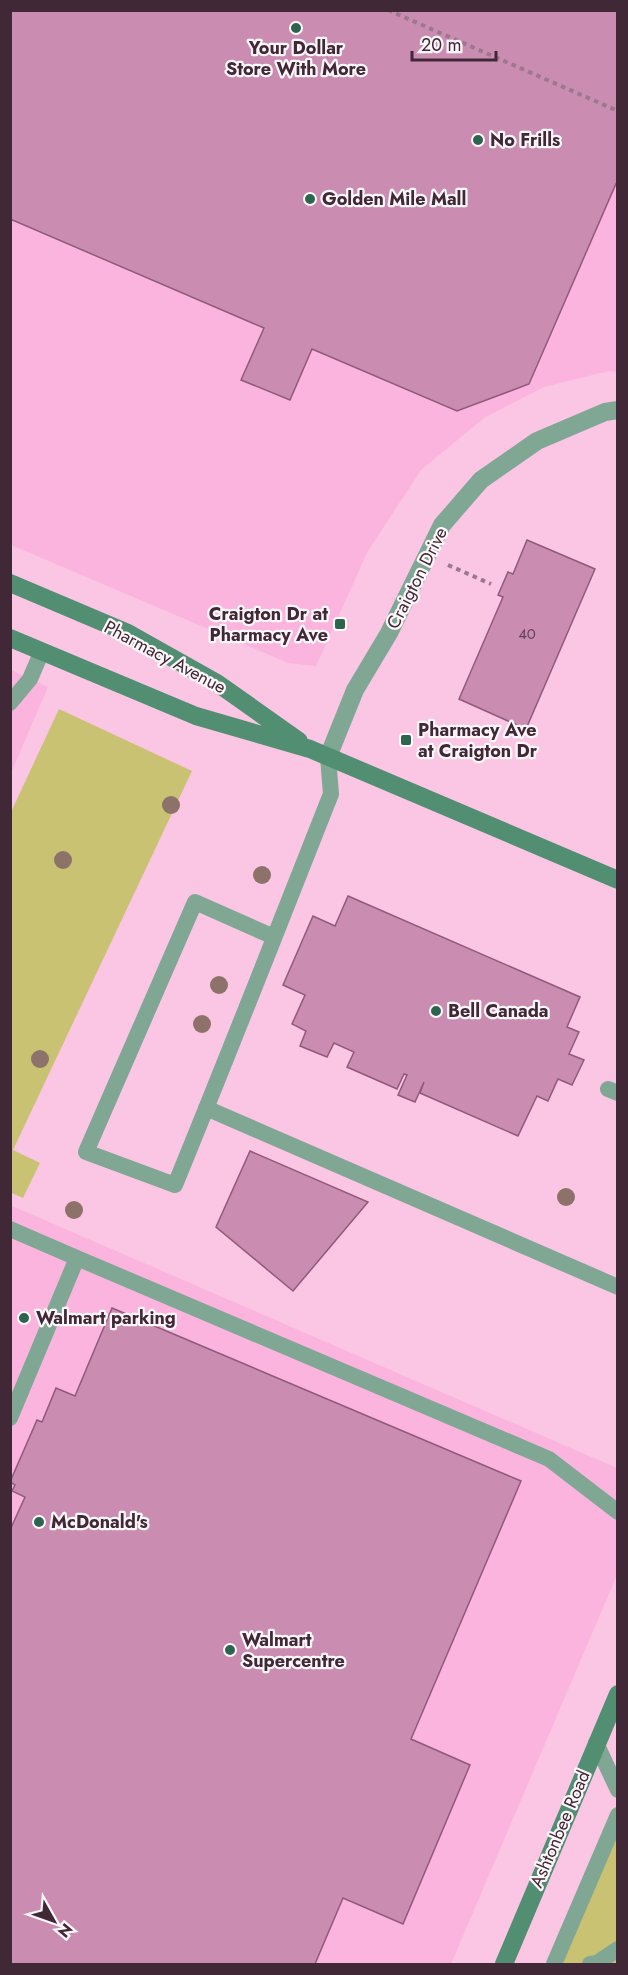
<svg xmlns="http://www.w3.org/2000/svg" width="628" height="1975" font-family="Jost,sans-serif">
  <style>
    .built { fill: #fbb4de }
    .green { fill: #cac273 }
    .building { fill: #ca8db1; stroke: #91597b; stroke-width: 1.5 }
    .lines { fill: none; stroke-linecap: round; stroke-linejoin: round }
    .path { stroke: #9c778d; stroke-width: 4; stroke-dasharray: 4.5 4.5; stroke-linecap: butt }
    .lane { stroke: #7fa793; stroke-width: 16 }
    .street { stroke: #7fa793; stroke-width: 18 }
    .secondary { stroke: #518e72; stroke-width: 18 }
    .tree { fill: #8d7269 }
    .poi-dot { fill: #2c654d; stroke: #fdf7fa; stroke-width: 2 }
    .labels { text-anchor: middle; stroke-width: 4.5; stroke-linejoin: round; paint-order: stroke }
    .number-label { font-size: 15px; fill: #624155 }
    .poi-label { font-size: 18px; font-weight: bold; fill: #402836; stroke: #fdf7fa; text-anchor: start }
    .street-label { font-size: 18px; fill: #402836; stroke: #fdf7fa }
  </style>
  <rect width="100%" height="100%" fill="#fac6e4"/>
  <!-- built -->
  <path class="built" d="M 10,11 L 617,11 L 617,372 L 609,371 L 544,387 L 484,418 L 421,470 L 368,551 L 316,666 L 288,663 L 11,545 Z
    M 11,670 L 48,687 L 11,773 Z
    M 10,1205 L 617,1468 L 617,1575 L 451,1964 L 11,1964 Z"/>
  <!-- green -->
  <path class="green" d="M 59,709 L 192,771 L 13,1150 L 40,1163 L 23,1198 L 10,1192 L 11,812 Z
    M 617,1825 L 617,1964 L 558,1964 Z"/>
  <!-- building -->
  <path class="building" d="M 10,10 L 618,10 L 618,179 L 529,384 L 457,411 L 312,349 L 290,400 L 241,380 L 264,328 L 10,219 Z
    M 527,540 L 595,569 L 526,729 L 459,699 L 503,597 L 498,595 L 508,572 L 513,574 Z
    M 348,896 L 580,997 L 567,1027 L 579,1032 L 569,1054 L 584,1060 L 572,1085 L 558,1079 L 548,1101 L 537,1096 L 518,1136 L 420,1093 L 424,1082 L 415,1102 L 398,1095 L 407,1075 L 404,1074 L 397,1089 L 347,1067 L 354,1052 L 334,1043 L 327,1057 L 300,1046 L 306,1031 L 292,1024 L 305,995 L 283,985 L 313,916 L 335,926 Z
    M 250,1151 L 368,1202 L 293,1291 L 216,1227 Z
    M 112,1308 L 521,1481 L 411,1739 L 470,1765 L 403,1924 L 343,1898 L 315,1964 L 10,1964 L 10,1530 L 25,1497 L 12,1491 L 15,1485 L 10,1482 L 37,1420 L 42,1422 L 56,1388 L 75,1396 Z"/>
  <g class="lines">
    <!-- path -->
    <path class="path" d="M 388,10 L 618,111
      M 448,565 L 491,584"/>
    <!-- lane -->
    <path class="lane" d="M 10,703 L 30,679 L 42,651
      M 274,937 L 195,902 L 86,1152 L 175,1185 C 227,1058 277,931 327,804 L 331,794 L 328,757
      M 608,1089 L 618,1093
      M 206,1108 L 618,1287
      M 10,1229 L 77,1258 L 10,1418
      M 77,1258 L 549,1459 L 618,1512
      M 596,1743 L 618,1790
      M 554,1964 L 618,1815
      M 590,1964 L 597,1963 L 618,1949"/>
    <!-- street -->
    <path class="street" d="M 328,757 L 355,690 L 389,633 L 442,525 L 481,480 L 537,441 L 605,412 L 618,410"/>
    <!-- secondary -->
    <path class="secondary" d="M 10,583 L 128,633 L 217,683 L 299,741
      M 10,638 L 196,716 L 310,749 L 618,880
      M 504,1964 L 618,1694"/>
  </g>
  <!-- trees -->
  <g class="tree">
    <circle cx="171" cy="805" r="9"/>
    <circle cx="63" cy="860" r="9"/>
    <circle cx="262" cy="875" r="9"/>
    <circle cx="219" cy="985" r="9"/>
    <circle cx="202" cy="1024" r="9"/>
    <circle cx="40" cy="1059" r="9"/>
    <circle cx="566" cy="1197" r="9"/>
    <circle cx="74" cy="1210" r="9"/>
  </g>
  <!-- markers -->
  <g class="poi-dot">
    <circle cx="296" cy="28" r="6"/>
    <circle cx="478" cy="140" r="6"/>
    <circle cx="310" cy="199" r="6"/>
    <rect x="334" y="618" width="12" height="12" rx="3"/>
    <rect x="400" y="734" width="12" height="12" rx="3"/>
    <circle cx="436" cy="1011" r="6"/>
    <circle cx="24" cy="1318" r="6"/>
    <circle cx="39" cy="1522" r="6"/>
    <circle cx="230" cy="1650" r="6"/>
  </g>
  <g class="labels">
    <!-- number labels -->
    <g class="number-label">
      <text x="527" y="639">40</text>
    </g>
    <!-- poi labels -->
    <g class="poi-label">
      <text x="296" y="54" text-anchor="middle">Your Dollar<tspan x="296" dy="21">Store With More</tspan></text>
      <text x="490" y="146">No Frills</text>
      <text x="322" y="205">Golden Mile Mall</text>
      <text x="328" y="620" text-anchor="end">Craigton Dr at<tspan x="328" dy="21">Pharmacy Ave</tspan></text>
      <text x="418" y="736">Pharmacy Ave<tspan x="418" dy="21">at Craigton Dr</tspan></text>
      <text x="448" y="1017">Bell Canada</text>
      <text x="36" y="1324">Walmart parking</text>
      <text x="51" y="1528">McDonald's</text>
      <text x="242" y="1646">Walmart<tspan x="242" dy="21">Supercentre</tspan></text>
    </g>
    <!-- street labels -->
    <g class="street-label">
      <text transform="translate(417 578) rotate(-63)" y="6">Craigton Drive</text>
      <text transform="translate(165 657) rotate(28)" y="6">Pharmacy Avenue</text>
      <text transform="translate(560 1829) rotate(-67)" y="6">Ashtonbee Road</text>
    </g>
  </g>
  <!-- border -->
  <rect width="628" height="1975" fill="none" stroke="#402836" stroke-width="24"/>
  <!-- north arrow -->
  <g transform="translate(54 1921) rotate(130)" stroke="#fdf7fa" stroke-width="4.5" paint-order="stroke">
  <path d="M0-4.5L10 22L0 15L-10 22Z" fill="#402836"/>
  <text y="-9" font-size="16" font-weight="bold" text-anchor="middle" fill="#402836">N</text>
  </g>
  <!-- scale -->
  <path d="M412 51v9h84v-9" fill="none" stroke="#402836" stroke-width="3"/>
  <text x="421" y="51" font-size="18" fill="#402836" stroke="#fdf7fa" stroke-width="4.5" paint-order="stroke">20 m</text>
</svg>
